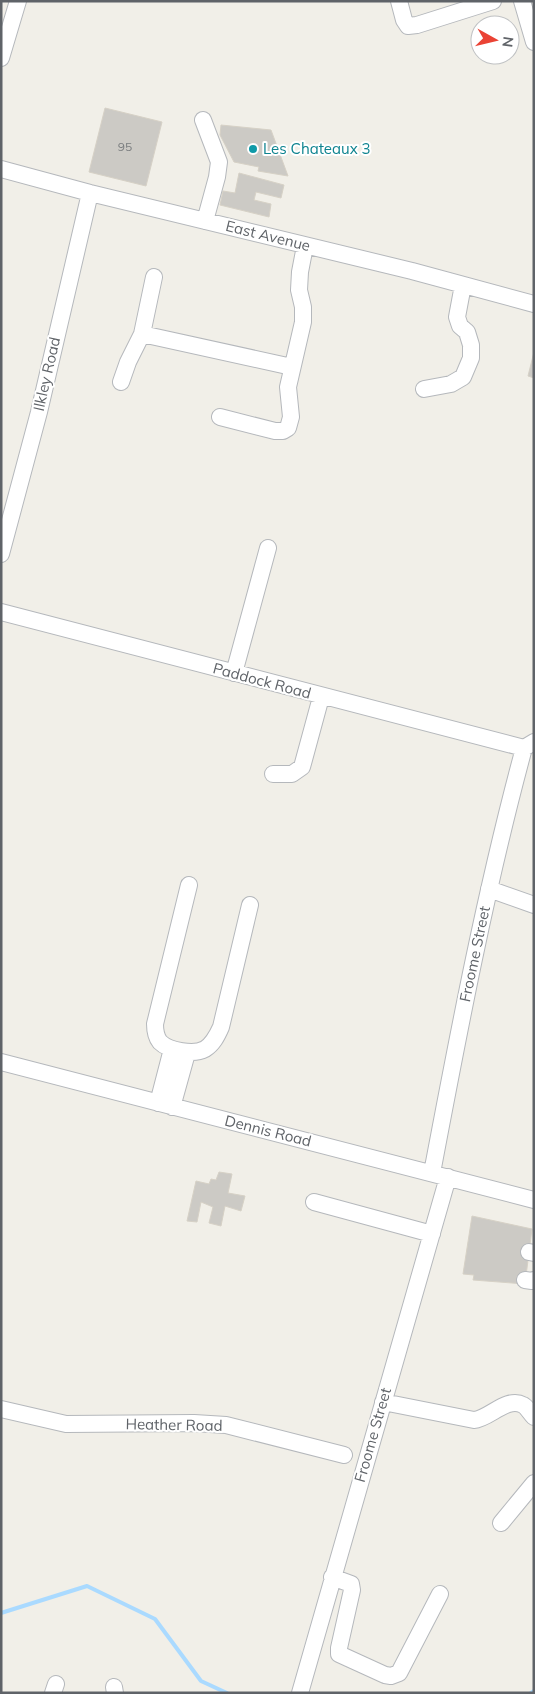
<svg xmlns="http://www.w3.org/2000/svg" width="535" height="1694" font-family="Mulish,sans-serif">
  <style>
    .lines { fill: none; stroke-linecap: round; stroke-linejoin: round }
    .stream { stroke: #aadaff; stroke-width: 4 }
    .building { fill: #cccac5; stroke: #d6d1c6 }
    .minor-casing { stroke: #b5b8bc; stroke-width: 18 }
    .minor { stroke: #fff; stroke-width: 16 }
    .culture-dot { fill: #0f9aa8; stroke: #fff; stroke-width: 2 }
    .labels { text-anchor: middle; stroke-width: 4; stroke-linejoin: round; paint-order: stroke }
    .number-label { font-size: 12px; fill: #7a7d7f }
    .culture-label { font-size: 15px; fill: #0d838f; stroke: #fff; text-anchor: start }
    .street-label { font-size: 15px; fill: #5f6368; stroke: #fff }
  </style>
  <rect width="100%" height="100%" fill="#f1efe8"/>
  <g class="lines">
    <!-- stream -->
    <path class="stream" d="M 1,1613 L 87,1586 L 155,1619 L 201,1681 L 227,1693
      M 531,1693 L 534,1691"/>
  </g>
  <!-- building -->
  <path class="building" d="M 105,108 L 162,122 L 146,186 L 89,172 Z
    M 221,125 L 271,130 L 288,176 L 258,171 L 259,167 L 234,162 L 220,135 Z
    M 239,173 L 284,185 L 281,198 L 256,192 L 254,200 L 271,204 L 269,217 L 220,205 L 223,191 L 235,193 Z
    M 534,352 L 534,378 L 528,376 Z
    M 219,1172 L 232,1174 L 228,1193 L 245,1196 L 241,1211 L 225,1206 L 221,1226 L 209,1223 L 213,1207 L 201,1202 L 197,1222 L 187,1221 L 196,1181 L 209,1184 L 211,1179 L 216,1180 Z
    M 472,1216 L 532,1229 L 525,1284 L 473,1280 L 474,1275 L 463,1274 Z"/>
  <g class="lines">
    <defs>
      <path id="minor" d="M 399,1 L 404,20 L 408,26 L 417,25 L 493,1
        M 522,1 L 534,42
        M 1,58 L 18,1
        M 203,120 L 219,162 L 217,177 L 205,221
        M 1,169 L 90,193 L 412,271 L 534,304
        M 142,334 L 292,367
        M 121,382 L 128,362 L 142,334 L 154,277
        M 424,389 L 451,384 L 463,377 L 471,358 L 471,345 L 467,332 L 460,326 L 457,317 L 463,285
        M 220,417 L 275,431 L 283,431 L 288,428 L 291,417 L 288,387 L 303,322 L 303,307 L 299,290 L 300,272 L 305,246
        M 1,554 L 39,412 L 90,193
        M 1,612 L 524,748
        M 234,673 L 268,548
        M 273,774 L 292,774 L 302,767 L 321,697
        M 189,885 L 155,1024 C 155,1031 156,1037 160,1042 C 169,1051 194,1055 205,1049 C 213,1044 217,1036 221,1027 L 250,905
        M 489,889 L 534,905
        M 1,1062 L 534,1200
        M 158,1103 L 172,1049
        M 172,1107 L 187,1053
        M 432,1173 C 459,1030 486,888 524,748 L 534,742
        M 314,1202 L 432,1234
        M 529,1252 L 534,1253
        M 525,1280 L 532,1281 L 534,1280
        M 383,1402 L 474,1420 C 489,1419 507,1396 523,1405 C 527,1407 530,1413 534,1417
        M 1,1409 L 66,1424 L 194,1423 L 226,1425 L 344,1455
        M 501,1523 L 534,1483
        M 332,1577 L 351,1584 L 352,1590 L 339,1648 L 339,1654 L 385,1675 L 391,1676 L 399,1673 L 440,1594
        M 114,1687 L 115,1693
        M 53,1693 L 56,1684
        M 300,1693 L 448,1177"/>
    </defs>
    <!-- minor casing -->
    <use href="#minor" class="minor-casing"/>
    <!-- minor -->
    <use href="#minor" class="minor"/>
  </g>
  <!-- markers -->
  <circle class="culture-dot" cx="253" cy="149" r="5"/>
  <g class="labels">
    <!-- number labels -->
    <g class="number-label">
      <text x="125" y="151">95</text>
    </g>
    <!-- culture labels -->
    <g class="culture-label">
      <text x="263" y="154">Les Chateaux 3</text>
    </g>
    <!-- street labels -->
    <g class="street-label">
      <text transform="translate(268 236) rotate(14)" y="5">East Avenue</text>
      <text transform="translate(47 374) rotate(-77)" y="5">Ilkley Road</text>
      <text transform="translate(262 681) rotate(15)" y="5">Paddock Road</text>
      <text transform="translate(475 954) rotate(-78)" y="5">Froome Street</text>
      <text transform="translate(268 1131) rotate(14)" y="5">Dennis Road</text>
      <text transform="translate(174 1425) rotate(1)" y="5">Heather Road</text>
      <text transform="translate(373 1435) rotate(-74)" y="5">Froome Street</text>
    </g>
  </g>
  <!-- border -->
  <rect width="535" height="1694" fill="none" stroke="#5f6368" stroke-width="5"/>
  <!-- north arrow -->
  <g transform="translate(495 40) rotate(98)"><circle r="24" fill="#ffffff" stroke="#bfc1c3"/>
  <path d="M0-4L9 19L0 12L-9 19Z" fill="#ea4335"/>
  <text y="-8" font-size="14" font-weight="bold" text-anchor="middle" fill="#5f6368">N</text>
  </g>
</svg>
